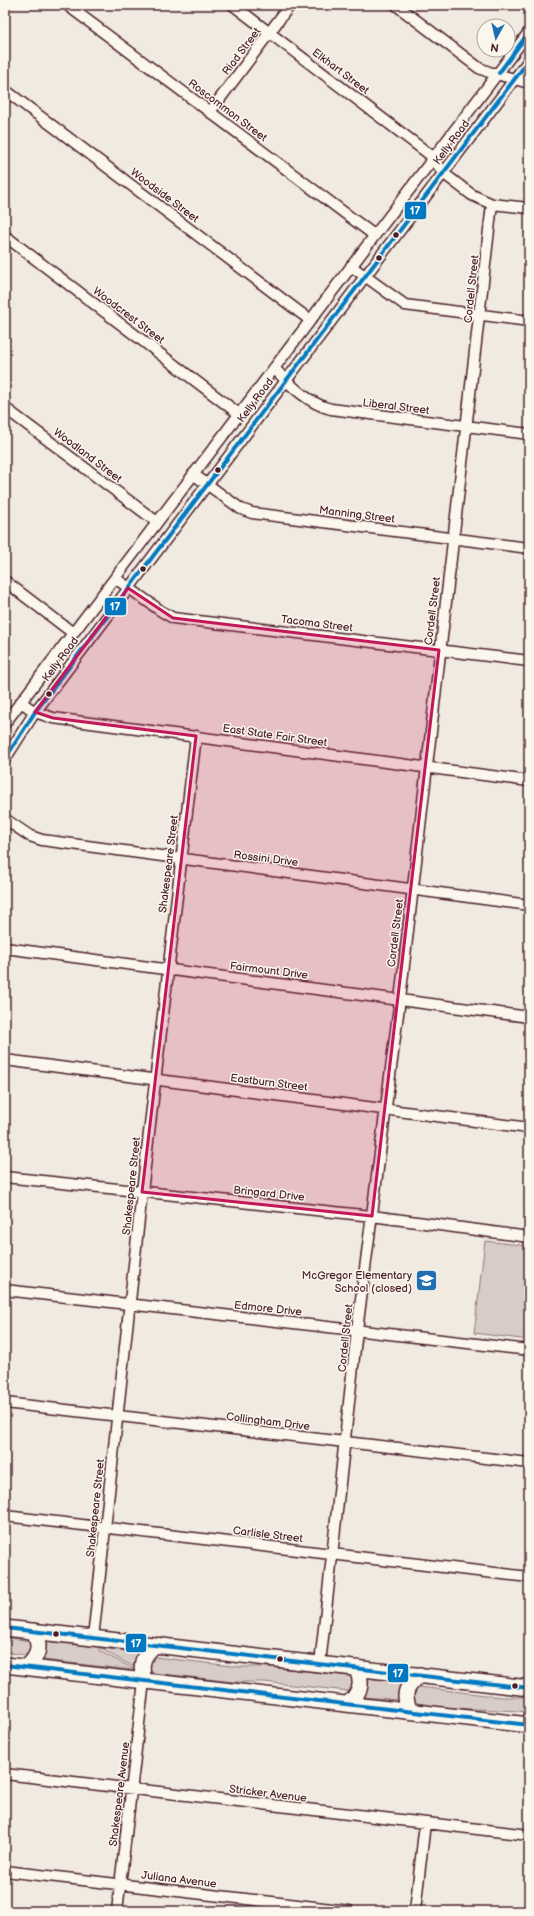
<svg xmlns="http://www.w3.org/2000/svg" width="534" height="1916" font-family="'Balsamiq Sans',sans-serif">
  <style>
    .green { fill: #d8ccc6; stroke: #917678 }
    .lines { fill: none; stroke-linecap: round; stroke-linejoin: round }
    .minor-casing { stroke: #4a1f2b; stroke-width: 13 }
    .highway-casing { stroke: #4a1f2b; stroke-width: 18 }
    .minor { stroke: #fbf7ec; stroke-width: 10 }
    .highway { stroke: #fbf7ec; stroke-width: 15 }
    .bus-1-casing { stroke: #fbf7ec; stroke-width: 7 }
    .bus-1 { stroke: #0079c2; stroke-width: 4 }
    .marked { fill: #c2185b; fill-opacity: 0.2; stroke: #c2185b; stroke-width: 3; stroke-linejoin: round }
    .bus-dot { fill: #4a1f2b; stroke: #fbf7ec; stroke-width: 1.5 }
    .labels { text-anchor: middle; stroke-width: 3; stroke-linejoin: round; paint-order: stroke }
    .street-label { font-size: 11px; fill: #4a1f2b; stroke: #fbf7ec }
    .poi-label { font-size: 11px; fill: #4a1f2b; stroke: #fbf7ec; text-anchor: end }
    .line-badge { stroke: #fbf7ec; stroke-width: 1.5 }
    .badge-label { font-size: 11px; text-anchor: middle; font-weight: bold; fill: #fff }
  </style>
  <rect width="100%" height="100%" fill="#f0eae0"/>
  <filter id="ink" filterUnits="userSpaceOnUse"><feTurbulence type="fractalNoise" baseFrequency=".025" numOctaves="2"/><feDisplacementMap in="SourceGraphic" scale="8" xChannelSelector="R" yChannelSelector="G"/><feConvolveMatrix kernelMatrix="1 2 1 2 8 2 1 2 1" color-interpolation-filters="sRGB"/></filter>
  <g filter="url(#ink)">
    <!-- green -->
    <path class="green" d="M 485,1241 L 529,1246 L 529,1340 L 474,1333 Z
      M 5,1637 L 30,1641 L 32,1643 L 30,1653 L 25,1655 L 5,1652 Z
      M 45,1641 L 100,1647 L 99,1651 L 132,1668 L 133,1670 L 43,1660 Z
      M 102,1648 L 140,1653 L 135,1671 L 134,1667 L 101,1649 Z
      M 155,1657 L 240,1667 L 269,1667 L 349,1676 L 355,1680 L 351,1691 L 348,1691 L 264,1682 L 234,1682 L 154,1673 L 149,1670 L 148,1662 L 152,1658 Z
      M 368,1678 L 403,1683 L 400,1700 L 364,1697 Z
      M 419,1687 L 502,1697 L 529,1697 L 529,1712 C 492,1708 453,1711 417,1703 L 414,1702 L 412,1691 Z"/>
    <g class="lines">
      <defs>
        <path id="minor" d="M 67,5 L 374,235
          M 233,5 L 433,157 L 443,173 L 472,195 L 492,204 L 529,208
          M 396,5 L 479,68 L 489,72 L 529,83
          M 5,90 L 310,320
          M 210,112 L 290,5
          M 5,236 L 239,414
          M 351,266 L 405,305 L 529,321
          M 274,368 C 289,384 309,404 331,409 L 529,434
          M 5,408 L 157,522
          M 193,474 L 241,509 L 252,513 L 529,548
          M 115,578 L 161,611 L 173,618 L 529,661
          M 5,581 L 73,633
          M 21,702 L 35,712 L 53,718 L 529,781
          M 5,723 L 529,32
          M 5,759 L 35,712 L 529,60
          M 5,819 L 30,836 L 42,840 L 529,905
          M 5,948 L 529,1017
          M 5,1060 L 529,1128
          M 5,1177 L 372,1216 L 529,1237
          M 5,1290 L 529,1350
          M 5,1403 L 529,1463
          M 5,1516 L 529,1577
          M 93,1638 L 142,1192 L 196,736
          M 320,1664 L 357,1330 L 401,991 L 492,204
          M 5,1774 L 529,1835
          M 5,1871 L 349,1911
          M 117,1911 L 144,1681
          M 415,1911 L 425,1823"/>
        <path id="highway" d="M 5,1628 L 529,1688
          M 5,1665 L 529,1725
          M 27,1667 C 39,1656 41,1646 34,1631
          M 144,1681 C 140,1664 142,1656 155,1645
          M 348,1704 C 360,1693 364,1683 356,1668
          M 410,1711 C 402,1694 406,1686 420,1675"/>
      </defs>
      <!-- minor casing -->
      <use href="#minor" class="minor-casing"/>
      <!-- highway casing -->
      <use href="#highway" class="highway-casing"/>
      <!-- minor -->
      <use href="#minor" class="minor"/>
      <!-- highway -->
      <use href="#highway" class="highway"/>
      <defs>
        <path id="bus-1" d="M 499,73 L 529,32
          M 5,759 L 35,712 L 529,60
          M 5,1628 L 529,1688
          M 5,1665 L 529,1725"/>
      </defs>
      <!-- bus-1 casing -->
      <use href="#bus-1" class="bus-1-casing"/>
      <!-- bus-1 -->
      <use href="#bus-1" class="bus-1"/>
    </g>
  </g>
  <!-- marked area -->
  <path class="marked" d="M 128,588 L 173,618 L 439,650 L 372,1216 L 142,1192 L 196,736 L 53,718 L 35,712 Z"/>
  <!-- icons -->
  <defs>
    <symbol id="school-square" viewBox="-11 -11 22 22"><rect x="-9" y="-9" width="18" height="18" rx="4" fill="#1f6fb2" stroke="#fbf7ec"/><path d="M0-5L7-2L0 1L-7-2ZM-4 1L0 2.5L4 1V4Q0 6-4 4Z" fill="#fff"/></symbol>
  </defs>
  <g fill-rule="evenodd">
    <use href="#school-square" x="414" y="1268" width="25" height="25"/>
  </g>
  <!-- markers -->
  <g class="bus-dot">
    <circle cx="396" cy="235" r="3.5"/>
    <circle cx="379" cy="258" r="3.5"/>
    <circle cx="218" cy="470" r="3.5"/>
    <circle cx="143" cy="569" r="3.5"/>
    <circle cx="49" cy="694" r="3.5"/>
    <circle cx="56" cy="1634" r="3.5"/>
    <circle cx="280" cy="1659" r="3.5"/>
    <circle cx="515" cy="1686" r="3.5"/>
  </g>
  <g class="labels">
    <!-- street labels -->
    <g class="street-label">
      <text transform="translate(241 51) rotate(-53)" y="4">Riad Street</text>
      <text transform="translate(341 71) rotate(37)" y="4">Elkhart Street</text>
      <text transform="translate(228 110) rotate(37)" y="4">Roscommon Street</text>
      <text transform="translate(451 142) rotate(-53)" y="4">Kelly Road</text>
      <text transform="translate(165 195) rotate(37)" y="4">Woodside Street</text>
      <text transform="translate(471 289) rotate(-84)" y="4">Cordell Street</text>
      <text transform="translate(129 315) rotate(37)" y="4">Woodcrest Street</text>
      <text transform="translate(255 400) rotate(-53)" y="4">Kelly Road</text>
      <text transform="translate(396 406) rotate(7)" y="4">Liberal Street</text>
      <text transform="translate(88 455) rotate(37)" y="4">Woodland Street</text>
      <text transform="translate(357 514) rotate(7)" y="4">Manning Street</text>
      <text transform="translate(432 611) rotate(-83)" y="4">Cordell Street</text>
      <text transform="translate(317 623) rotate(7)" y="4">Tacoma Street</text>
      <text transform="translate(60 659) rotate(-53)" y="4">Kelly Road</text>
      <text transform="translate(275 735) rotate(8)" y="4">East State Fair Street</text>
      <text transform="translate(266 858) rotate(7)" y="4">Rossini Drive</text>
      <text transform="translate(168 864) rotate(-83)" y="4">Shakespeare Street</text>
      <text transform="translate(395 933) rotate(-83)" y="4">Cordell Street</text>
      <text transform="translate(269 970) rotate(7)" y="4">Fairmount Drive</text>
      <text transform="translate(269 1082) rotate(7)" y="4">Eastburn Street</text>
      <text transform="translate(131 1186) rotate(-84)" y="4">Shakespeare Street</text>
      <text transform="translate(269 1193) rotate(6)" y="4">Bringard Drive</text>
      <text transform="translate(268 1308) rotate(6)" y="4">Edmore Drive</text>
      <text transform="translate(345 1338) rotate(-84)" y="4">Cordell Street</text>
      <text transform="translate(268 1421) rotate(7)" y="4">Collingham Drive</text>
      <text transform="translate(95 1508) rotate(-84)" y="4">Shakespeare Street</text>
      <text transform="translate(268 1534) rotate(7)" y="4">Carlisle Street</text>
      <text transform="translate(268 1793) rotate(7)" y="4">Stricker Avenue</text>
      <text transform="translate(119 1794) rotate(-83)" y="4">Shakespeare Avenue</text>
      <text transform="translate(179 1879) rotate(7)" y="4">Juliana Avenue</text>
    </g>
    <!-- poi labels -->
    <g class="poi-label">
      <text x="412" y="1279">McGregor Elementary<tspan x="412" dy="13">School (closed)</tspan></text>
    </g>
  </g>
  <g class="line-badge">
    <rect x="404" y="201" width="23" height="19" rx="4" fill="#0079c2"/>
    <rect x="104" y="597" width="23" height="19" rx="4" fill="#0079c2"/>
    <rect x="125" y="1633" width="22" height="20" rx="4" fill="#0079c2"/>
    <rect x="387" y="1663" width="22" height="20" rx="4" fill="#0079c2"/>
  </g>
  <g class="badge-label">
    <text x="415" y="214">17</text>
    <text x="115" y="610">17</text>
    <text x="136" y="1647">17</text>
    <text x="398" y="1677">17</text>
  </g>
  <!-- margin -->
  <rect width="534" height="1916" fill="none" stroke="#fbf7ec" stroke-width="20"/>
  <rect x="10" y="10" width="514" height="1896" fill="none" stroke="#4a1f2b" stroke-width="1.5" filter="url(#ink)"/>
  <!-- north arrow -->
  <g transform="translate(496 38) rotate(188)"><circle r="19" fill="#fbf7ec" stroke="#b4a19f"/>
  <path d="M0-3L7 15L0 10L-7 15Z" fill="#1f6fb2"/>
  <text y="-6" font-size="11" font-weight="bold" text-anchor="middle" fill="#4a1f2b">N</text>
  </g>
</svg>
